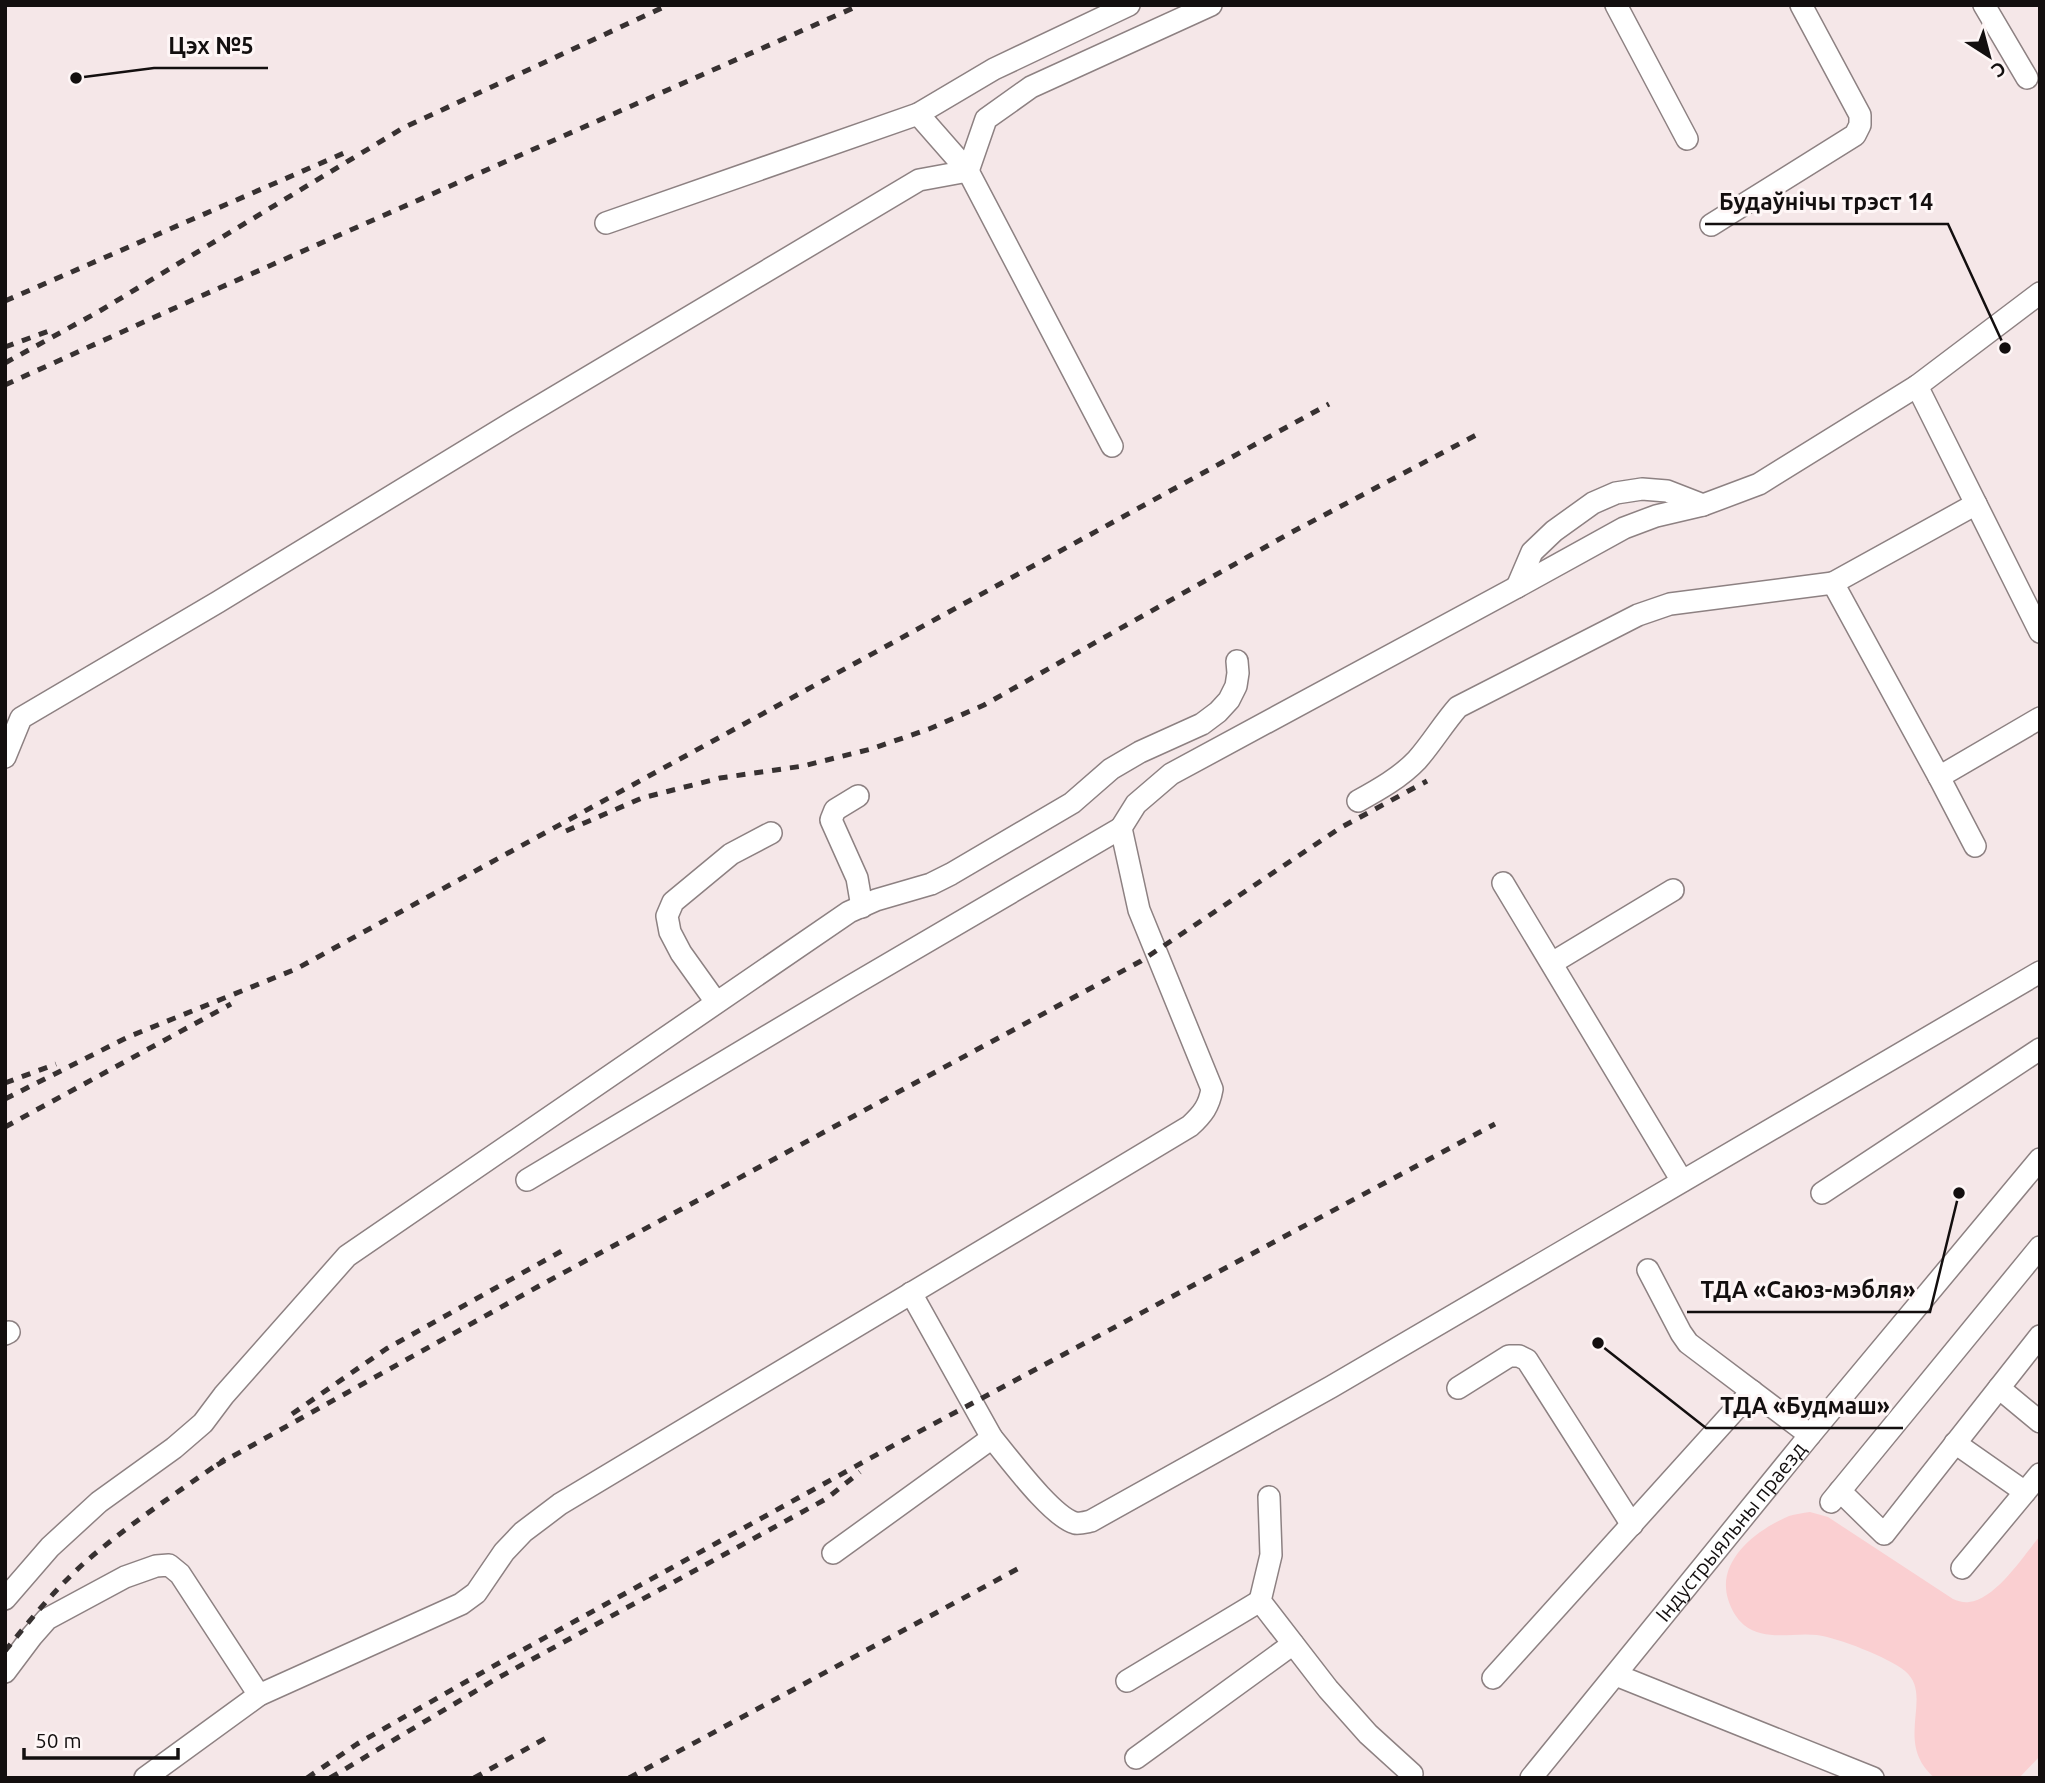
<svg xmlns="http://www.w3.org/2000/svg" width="2045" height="1783" font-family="Ubuntu,sans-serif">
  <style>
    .green { fill: #facfd1 }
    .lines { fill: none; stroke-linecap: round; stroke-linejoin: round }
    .minor-casing { stroke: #8d8182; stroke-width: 24 }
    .minor { stroke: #fff; stroke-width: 21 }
    .rail { stroke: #373131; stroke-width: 5; stroke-dasharray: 9 9; stroke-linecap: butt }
    .labels { text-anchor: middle; stroke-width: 6; stroke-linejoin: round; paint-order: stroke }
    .street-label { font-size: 21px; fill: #130f0f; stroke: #fef6f6 }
    .leader { fill: none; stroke: #130f0f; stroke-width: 2.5 }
    .callout-dot { fill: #130f0f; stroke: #fef6f6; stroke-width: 2.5 }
    .callout-label { font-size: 23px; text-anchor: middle; font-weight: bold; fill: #130f0f; stroke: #fef6f6; stroke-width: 6; stroke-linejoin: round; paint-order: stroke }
  </style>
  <rect width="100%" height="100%" fill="#f5e7e8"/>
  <!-- green -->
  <path class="green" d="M 1810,1512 L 1828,1517 L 1953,1599 C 1958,1601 1964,1603 1969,1602 C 1996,1599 2023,1556 2040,1536 L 2040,1756 L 2019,1778 L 1935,1778 C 1892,1742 1935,1696 1905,1671 C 1888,1657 1838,1638 1817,1635 C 1792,1632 1766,1642 1744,1625 C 1736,1618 1731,1609 1728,1599 C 1716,1560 1758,1529 1789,1516 C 1795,1514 1803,1513 1810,1512 Z"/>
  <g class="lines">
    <defs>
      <g id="minor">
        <path d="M 1616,5 L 1687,139"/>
        <path d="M 1984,5 L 2027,78"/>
        <path d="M 918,114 L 968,171 L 1112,446"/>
        <path d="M 606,223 L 918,114 L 994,69 L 1129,5"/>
        <path d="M 1711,225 L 1855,135 L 1860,125 L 1860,115 L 1801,5"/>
        <path d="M 1917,386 L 2040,632"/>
        <path d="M 1517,587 L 1532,552 L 1554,531 L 1593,503 L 1616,493 L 1642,489 L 1667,491 L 1703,505"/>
        <path d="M 5,757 L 21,718 L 218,602 L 513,422 L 919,180 L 968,171 L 986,119 L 1031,87 L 1211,5"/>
        <path d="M 1939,777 L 1833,583 L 1976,504"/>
        <path d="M 858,796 L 835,810 L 831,820 L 857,878 L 862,907"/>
        <path d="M 1358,801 C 1378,790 1401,777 1417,760 C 1432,743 1443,724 1458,707 L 1638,615 L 1670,604 L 1833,583"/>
        <path d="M 1975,846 L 1939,777 L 2040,718"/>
        <path d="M 1503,883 L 1682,1181"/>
        <path d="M 1552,963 L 1673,890"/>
        <path d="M 716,1002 L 681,953 L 670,932 L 667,916 L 673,902 L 731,854 L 771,833"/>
        <path d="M 527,1180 L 851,986 L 1121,828"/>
        <path d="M 1822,1193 L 2040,1049"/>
        <path d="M 1648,1270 L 1681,1333 L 1688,1343 L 1810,1435"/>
        <path d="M 911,1293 L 992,1438"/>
        <path d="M 5,1334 L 9,1332"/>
        <path d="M 1458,1388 L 1509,1356 L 1519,1356 L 1527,1360 L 1632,1525"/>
        <path d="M 1999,1388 L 2040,1422"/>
        <path d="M 1955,1443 L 2025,1492"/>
        <path d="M 1840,1491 L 1884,1534 L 2040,1336"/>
        <path d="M 1269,1497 L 1271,1555 L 1260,1601 L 1328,1689 L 1368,1734 L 1412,1774"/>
        <path d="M 1831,1502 L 2040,1247"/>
        <path d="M 833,1553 L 992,1438 C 1009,1458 1051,1516 1075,1523 C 1079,1524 1086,1522 1091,1521 L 1331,1387 L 2040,972"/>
        <path d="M 1962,1568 L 2040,1474"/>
        <path d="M 5,1599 L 50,1547 L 99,1502 L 174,1448 L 203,1423 L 224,1395 L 347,1256 L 849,912 L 876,900 L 931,884 L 951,874 L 1072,803 L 1111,769 L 1140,752 L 1202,724 L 1218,712 L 1229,700 L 1236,686 L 1238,673 L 1237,661"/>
        <path d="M 5,1672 L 32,1636 L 47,1619 L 125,1577 L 156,1566 L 169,1565 L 180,1574 L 259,1695"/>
        <path d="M 1616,1675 L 1873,1778"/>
        <path d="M 1493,1678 L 1752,1391"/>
        <path d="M 1127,1681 L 1260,1601"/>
        <path d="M 1136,1758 L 1293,1644"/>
        <path d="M 145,1778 L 259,1695 L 461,1604 L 476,1593 L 504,1552 L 523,1532 L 560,1504 L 1190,1126 C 1203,1114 1209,1106 1212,1089 L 1139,910 L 1121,828 L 1136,804 L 1171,774 L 1517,587 L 1624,528 L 1656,516 L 1703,505 L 1759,484 L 1917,386 L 2040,293"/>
        <path id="s1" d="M 1531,1778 L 1810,1435 L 2040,1159"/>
      </g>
    </defs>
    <!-- minor casing -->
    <use href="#minor" class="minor-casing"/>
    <!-- minor -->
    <use href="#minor" class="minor"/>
    <!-- rail -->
    <path class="rail" d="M 5,301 L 351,150
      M 5,347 L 49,331
      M 5,363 L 98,312 L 403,128 L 668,5
      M 5,385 L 199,297 L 860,5
      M 566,831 L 642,798 L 720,778 L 803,766 L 871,749 L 929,729 L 984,705 L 1292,532 L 1478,434
      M 5,1083 L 56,1064
      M 5,1099 L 128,1037 L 296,969 L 1329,404
      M 5,1127 L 231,1004
      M 292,1414 L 386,1349 L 569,1247
      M 217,1465 L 539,1286 L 1141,961 L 1340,828 L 1427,781
      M 5,1651 C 34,1615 65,1577 102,1548 C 141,1516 184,1488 225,1459
      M 307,1778 L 357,1744 L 490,1668 L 896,1444 L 1495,1124
      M 330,1778 L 496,1679 L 826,1499 L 860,1472
      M 474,1778 L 546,1738
      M 629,1778 L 1023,1566"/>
  </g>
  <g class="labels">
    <!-- street labels -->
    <g class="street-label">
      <text dy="7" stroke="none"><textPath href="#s1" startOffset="317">Індустрыяльны праезд</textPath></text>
    </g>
  </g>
  <!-- callouts -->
  <path class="leader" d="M76 78L154 68H268M2005 348L1948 224H1705M1959 1193L1930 1312H1687M1598 1343L1706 1428H1903"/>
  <g class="callout-dot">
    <circle cx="76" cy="78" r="7"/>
    <circle cx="2005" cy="348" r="7"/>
    <circle cx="1959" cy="1193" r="7"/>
    <circle cx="1598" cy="1343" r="7"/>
  </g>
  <g class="callout-label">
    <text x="211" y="54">Цэх №5</text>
    <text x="1826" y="210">Будаўнічы трэст 14</text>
    <text x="1808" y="1298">ТДА «Саюз-мэбля»</text>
    <text x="1805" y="1414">ТДА «Будмаш»</text>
  </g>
  <!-- border -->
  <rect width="2045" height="1783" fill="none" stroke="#130f0f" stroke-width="14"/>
  <!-- north arrow -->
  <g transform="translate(1989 56) rotate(144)" stroke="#fef6f6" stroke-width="5" paint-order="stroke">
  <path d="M0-5L12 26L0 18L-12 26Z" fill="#130f0f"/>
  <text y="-10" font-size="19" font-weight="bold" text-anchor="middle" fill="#130f0f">С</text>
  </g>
  <!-- scale -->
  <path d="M24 1748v10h154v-10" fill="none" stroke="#130f0f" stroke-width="3.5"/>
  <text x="35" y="1748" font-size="21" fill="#130f0f" stroke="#fef6f6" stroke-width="5" paint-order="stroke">50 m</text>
</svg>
